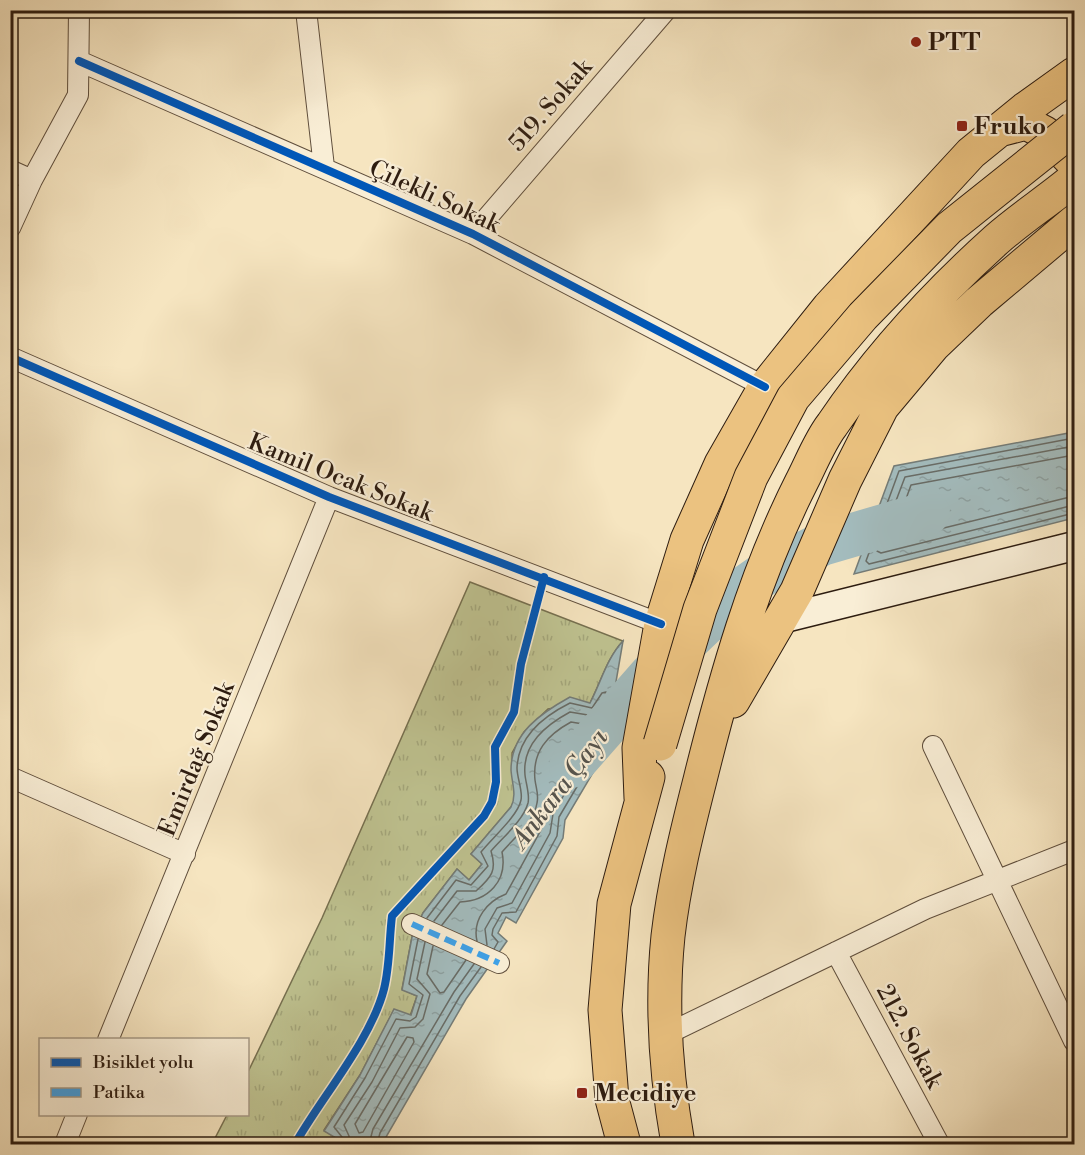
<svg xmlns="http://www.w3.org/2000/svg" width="1085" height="1155" font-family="'Libre Bodoni',serif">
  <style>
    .grass { fill: url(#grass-tufts); stroke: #767050; stroke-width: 1.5 }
    .water { fill: url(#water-ripples); stroke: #747c78; stroke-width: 1.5 }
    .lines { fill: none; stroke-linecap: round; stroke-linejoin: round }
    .shore { stroke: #686c67; stroke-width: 1.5 }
    .river { stroke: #a3bcbe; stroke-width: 44 }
    .street-casing { stroke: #5f4e3c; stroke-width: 22 }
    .secondary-casing { stroke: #2d1c10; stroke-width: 31 }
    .highway-casing { stroke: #2d1c10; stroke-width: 35 }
    .street { stroke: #f9eed6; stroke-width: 20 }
    .secondary { stroke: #f9eed6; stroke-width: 28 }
    .highway { stroke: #ebc280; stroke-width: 33 }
    .highway-bridge-casing { stroke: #2d1c10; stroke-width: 35; stroke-linecap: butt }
    .highway-bridge { stroke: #ebc280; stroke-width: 33 }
    .quiet { stroke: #3ea2ea; stroke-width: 6; stroke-dasharray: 12 6; stroke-linecap: butt }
    .cycleway-casing { stroke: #f9eed6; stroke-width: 11 }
    .cycleway { stroke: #0057b8; stroke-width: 8 }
    .poi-dot { fill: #8f2418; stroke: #f9eed6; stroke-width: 2 }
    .labels { text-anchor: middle; stroke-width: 4.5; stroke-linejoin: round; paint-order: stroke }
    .poi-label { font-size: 24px; font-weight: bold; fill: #2d1c10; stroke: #f9eed6; text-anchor: start }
    .street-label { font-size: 24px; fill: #2d1c10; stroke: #f9eed6 }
    .water-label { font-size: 26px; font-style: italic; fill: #56544d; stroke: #f9eed6 }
  </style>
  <defs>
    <pattern id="grass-tufts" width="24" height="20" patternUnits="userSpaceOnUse" patternTransform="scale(1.5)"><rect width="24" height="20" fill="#bfc391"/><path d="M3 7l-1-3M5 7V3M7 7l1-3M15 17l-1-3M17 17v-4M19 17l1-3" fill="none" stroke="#a4a77c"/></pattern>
    <pattern id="water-ripples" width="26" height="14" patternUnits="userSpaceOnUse" patternTransform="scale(1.5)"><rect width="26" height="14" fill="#a3bcbe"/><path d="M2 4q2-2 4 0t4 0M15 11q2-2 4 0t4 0" fill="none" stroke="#8da1a2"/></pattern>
  </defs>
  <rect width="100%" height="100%" fill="#f6e5c0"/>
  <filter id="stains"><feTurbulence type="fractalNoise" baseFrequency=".00333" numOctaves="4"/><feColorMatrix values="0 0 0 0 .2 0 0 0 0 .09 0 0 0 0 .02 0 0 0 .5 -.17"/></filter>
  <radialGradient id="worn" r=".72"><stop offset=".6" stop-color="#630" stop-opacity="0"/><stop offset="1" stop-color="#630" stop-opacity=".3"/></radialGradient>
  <!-- grass -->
  <path class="grass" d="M 470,582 L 623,641 C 607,658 601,682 590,703 L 548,709 L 524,732 L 512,753 L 515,799 L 511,807 L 471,854 L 482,864 L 469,880 L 457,869 L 423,913 L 412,937 L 402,989 L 417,996 L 410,1016 L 394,1010 L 360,1075 L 324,1130 L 337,1139 L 333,1144 L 212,1144 L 227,1115 L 248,1114 L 248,1072 L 322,918 Z"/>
  <!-- water -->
  <path class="water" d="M 1074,432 L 1074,518 L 854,574 L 894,466 Z
    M 623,641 L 606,740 L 594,771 L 565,820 L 563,838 L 516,923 L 506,917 L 498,933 L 507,941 L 466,999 L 382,1144 L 333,1144 L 336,1138 L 324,1131 L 360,1075 L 394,1009 L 411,1015 L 417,996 L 402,990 L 412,937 L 423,913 L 457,869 L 469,880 L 482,864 L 471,854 L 511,807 C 517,795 512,784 511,770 C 511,733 541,713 570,697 L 590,703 C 601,682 607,658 623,641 Z"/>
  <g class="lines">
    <!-- shore -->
    <path class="shore" d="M 1074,438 L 899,471 L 866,561 L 869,564 L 1074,513
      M 1074,446 L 905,477 L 877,551 L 881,553 L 1074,505
      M 1074,455 L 911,485 L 892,538 L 895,540 L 1074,496
      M 427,918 L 456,880 L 471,885 L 488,866 L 481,852 C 491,839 518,816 521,800 C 523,791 517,778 517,768 C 518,737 544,716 570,703 L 592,708 L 602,693 L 606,692 L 600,738 L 588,768 L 559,817 L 557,836 L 516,912 L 502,913 L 493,929 L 492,935 L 498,942 L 494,949
      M 434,921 L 457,891 L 476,891 C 492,877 497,870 491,851 C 503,837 523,821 528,803 C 530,795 526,784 525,775 C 522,744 546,725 570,712 L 594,716 L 593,736 L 581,765 L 553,814 L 550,833 L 512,903 L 497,908 L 485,929 L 487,945
      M 442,925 L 460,902 C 488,901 508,881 502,852 C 514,838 534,822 537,803 C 539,795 536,788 535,780 C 532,752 547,735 571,722 L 583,724 L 584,734 L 573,761 L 545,809 L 541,830 L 506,894 C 488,901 472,919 477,941
      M 433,946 L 427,974 L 440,993 L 444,992 L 466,960
      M 407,1037 L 413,1038 L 414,1042 L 363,1132 L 359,1133 L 355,1124 Z
      M 340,1144 L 342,1137 L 334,1127 L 365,1078 L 396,1019 L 410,1021 L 416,1017 L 423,995 L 409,984 L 418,939
      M 349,1144 L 349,1136 L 344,1125 L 372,1082 L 400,1028 L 415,1027 L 423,1019 L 430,994 L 417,979 L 425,942
      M 369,1144 L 373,1129 L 454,992 L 474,964
      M 377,1144 L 380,1133 L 460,996 L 481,967"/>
    <!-- river -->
    <path class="river" d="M 571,766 L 650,676 L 737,593 L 767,572 L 822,544 L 928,513"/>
    <defs>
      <path id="street" d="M 306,10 L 324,167
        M 79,61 L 473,234 L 765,387
        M 10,170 L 32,180
        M 10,228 L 32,180 L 78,95 L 79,10
        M 473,234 L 666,10
        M 10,357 L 329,497 L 661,624
        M 933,746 L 1074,1041
        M 10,777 L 185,854
        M 412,924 L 499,963
        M 836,952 L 939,1144
        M 665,1035 L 925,909 L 1074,850
        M 108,1040 L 329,497
        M 65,1144 L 77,1114"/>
      <path id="secondary" d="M 781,619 L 1074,546"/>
      <path id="highway" d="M 999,130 L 1026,123 L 1045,133 L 1074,163
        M 733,701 L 797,591 L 845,480 L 882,407 L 934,345 L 979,302 L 1074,222
        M 641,798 L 639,748 L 661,624 L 687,540 L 721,464 L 765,387 L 829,307 L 971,153 L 1025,109 L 1074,74
        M 624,1144 L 612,1099 L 605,1010 L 614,904 L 648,777
        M 678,1144 C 666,1076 661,1005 668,936 C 674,884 687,831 700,780 C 725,679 754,576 801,483 C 811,464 819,442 832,425 C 878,357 935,295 996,240 C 1021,218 1049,200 1074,179"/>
    </defs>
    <!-- street casing -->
    <use href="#street" class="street-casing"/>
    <!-- secondary casing -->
    <use href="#secondary" class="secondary-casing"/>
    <!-- highway casing -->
    <use href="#highway" class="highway-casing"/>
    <!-- street -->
    <use href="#street" class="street"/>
    <!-- secondary -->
    <use href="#secondary" class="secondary"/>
    <!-- highway -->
    <use href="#highway" class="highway"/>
    <defs>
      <path id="highway-bridge" d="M 660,744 L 700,609 L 751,477 L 793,398 L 863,316 L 949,228 L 1074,128"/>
    </defs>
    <!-- highway-bridge casing -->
    <use href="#highway-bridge" class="highway-bridge-casing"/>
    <!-- highway-bridge -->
    <use href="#highway-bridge" class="highway-bridge"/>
    <!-- quiet -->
    <path class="quiet" d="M 412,924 L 499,963"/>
    <defs>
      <path id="cycleway" d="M 79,61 L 473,234 L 765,387
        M 10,357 L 329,497 L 661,624
        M 295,1144 C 321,1098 371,1040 384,989 C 390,965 389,940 392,916 L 484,816 L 492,802 L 496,782 L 495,747 L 514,712 L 521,664 L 544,577"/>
    </defs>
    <!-- cycleway casing -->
    <use href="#cycleway" class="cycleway-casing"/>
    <!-- cycleway -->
    <use href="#cycleway" class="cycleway"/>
  </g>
  <!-- markers -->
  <g class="poi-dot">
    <circle cx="916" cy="42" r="6"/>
    <rect x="956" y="120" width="12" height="12" rx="3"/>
    <rect x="576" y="1087" width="12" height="12" rx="3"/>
  </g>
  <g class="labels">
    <!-- poi labels -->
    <g class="poi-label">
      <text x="928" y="50">PTT</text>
      <text x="974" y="134">Fruko</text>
      <text x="594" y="1101">Mecidiye</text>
    </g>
    <!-- street labels -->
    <g class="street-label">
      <text transform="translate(550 105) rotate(-49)" y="8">519. Sokak</text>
      <text transform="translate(435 196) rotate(25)" y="8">Çilekli Sokak</text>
      <text transform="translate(341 477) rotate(22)" y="8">Kamil Ocak Sokak</text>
      <text transform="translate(196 759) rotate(-68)" y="8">Emirdağ Sokak</text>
      <text transform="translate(910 1036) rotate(62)" y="8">212. Sokak</text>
    </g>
    <!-- water labels -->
    <g class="water-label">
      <text transform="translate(559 788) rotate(-53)" y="9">Ankara Çayı</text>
    </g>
  </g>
  <!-- margin -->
  <rect width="1085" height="1155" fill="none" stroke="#f6e5c0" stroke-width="36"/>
  <rect x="12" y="12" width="1061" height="1131" fill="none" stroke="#2d1c10" stroke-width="3"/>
  <rect x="18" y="18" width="1049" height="1119" fill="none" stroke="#2d1c10" stroke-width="1.5"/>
  <!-- legend -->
  <rect x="39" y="1038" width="210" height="78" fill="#f9eed6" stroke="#a79a87" stroke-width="1.5"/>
  <rect x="51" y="1058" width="30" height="9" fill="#0057b8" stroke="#a79a87" stroke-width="1.5"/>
  <text x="93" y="1068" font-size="18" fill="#2d1c10">Bisiklet yolu</text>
  <rect x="51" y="1088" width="30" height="9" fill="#3ea2ea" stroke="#a79a87" stroke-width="1.5"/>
  <text x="93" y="1098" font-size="18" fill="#2d1c10">Patika</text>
  <rect width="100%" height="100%" filter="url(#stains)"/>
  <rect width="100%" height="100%" fill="url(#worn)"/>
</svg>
